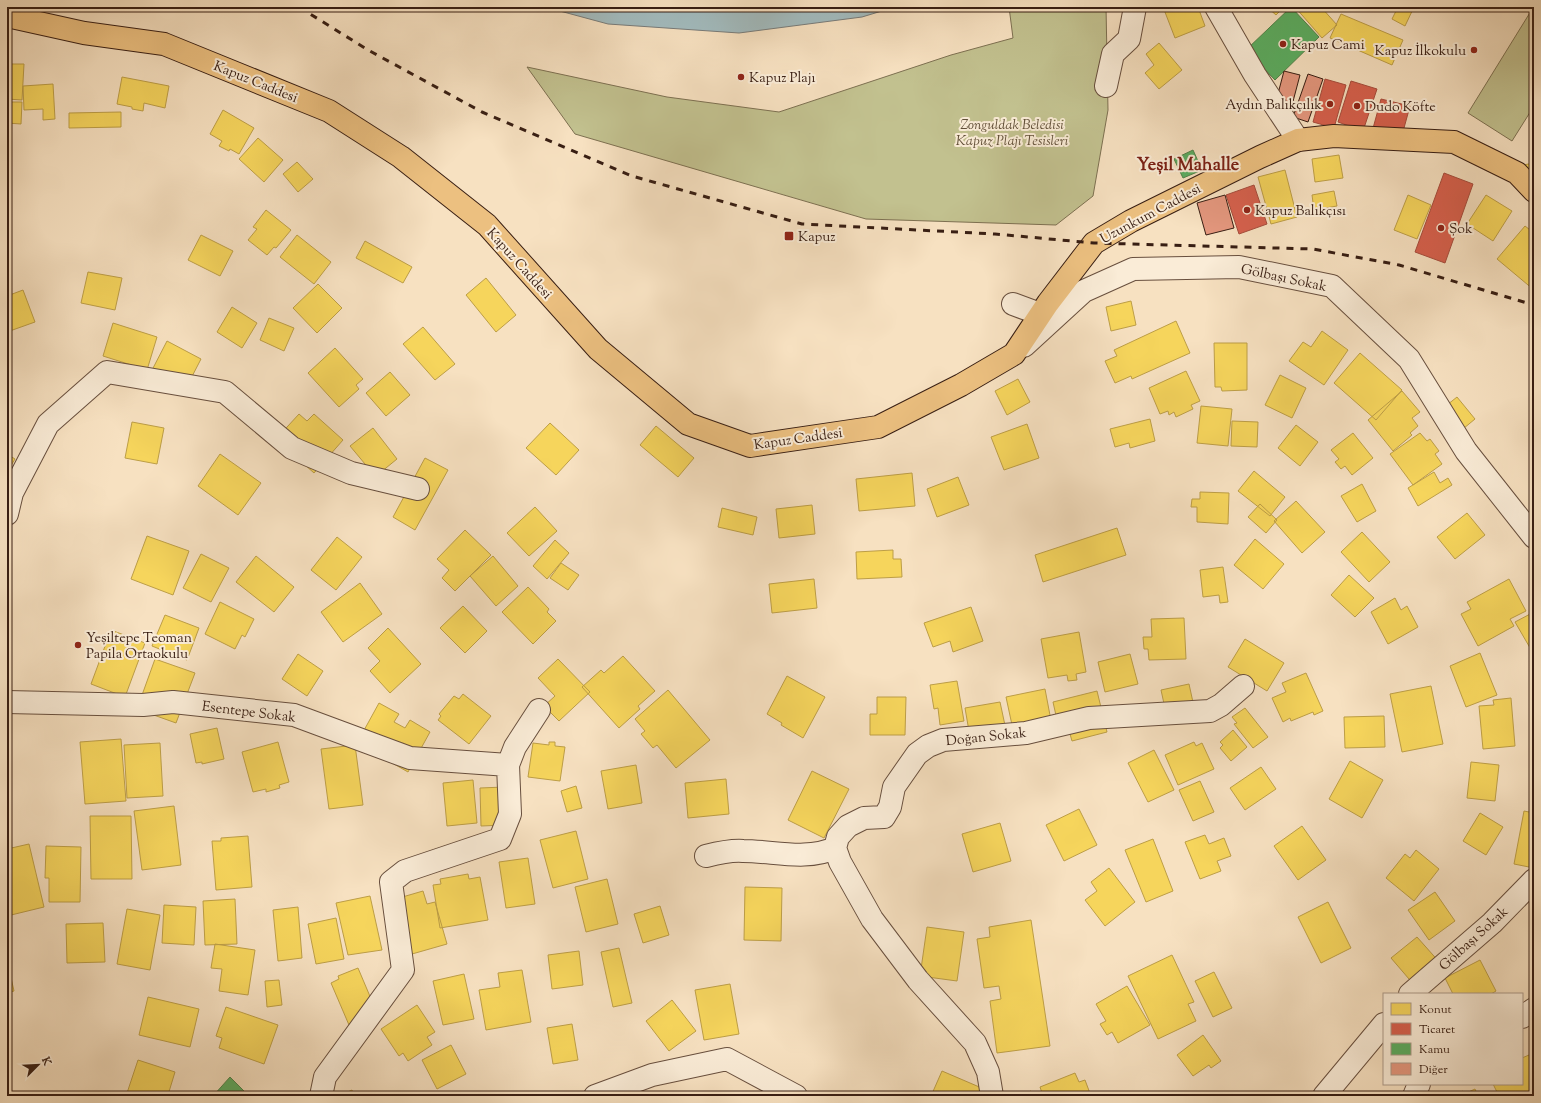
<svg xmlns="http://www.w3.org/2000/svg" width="1541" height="1103" font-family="'Sorts Mill Goudy',serif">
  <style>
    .green { fill: #c2c18f; stroke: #7d7051 }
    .water { fill: #a2bbbe; stroke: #787c7a }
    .homes { fill: #f6d55c; stroke: #bd9e46 }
    .shops { fill: #d6604d; stroke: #a74c3c }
    .public { fill: #5aae61; stroke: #50834a }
    .building { fill: #e4977e; stroke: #381e13 }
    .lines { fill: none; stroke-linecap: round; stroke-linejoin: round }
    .minor-casing { stroke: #684f3e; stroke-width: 24 }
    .major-casing { stroke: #381e13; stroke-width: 24 }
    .minor { stroke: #faecd7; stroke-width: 22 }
    .major { stroke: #ecc080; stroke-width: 22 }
    .rail { stroke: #381e13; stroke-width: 3; stroke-dasharray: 7 7; stroke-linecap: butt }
    .poi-dot { fill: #8f2418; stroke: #faecd7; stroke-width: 1.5 }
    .labels { text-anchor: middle; stroke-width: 4; stroke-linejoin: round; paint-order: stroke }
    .poi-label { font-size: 14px; fill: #381e13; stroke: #faecd7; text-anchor: start }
    .street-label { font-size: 14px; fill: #381e13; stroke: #faecd7 }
    .park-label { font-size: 14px; font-style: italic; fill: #614f38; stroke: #faecd7 }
    .district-label { font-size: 18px; font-weight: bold; fill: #7a1f14; stroke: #faecd7 }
  </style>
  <rect width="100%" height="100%" fill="#f7e1c1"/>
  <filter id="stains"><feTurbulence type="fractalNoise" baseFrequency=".005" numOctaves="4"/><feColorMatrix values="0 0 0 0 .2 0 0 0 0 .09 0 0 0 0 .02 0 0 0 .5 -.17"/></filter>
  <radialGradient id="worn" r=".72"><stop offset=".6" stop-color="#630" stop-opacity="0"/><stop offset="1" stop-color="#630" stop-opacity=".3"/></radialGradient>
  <!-- green -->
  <path class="green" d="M 1009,7 L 1106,7 L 1108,110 L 1093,196 L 1056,225 L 866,219 L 575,134 L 527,67 L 667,97 L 779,112 L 951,55 L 1013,38 Z
    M 1531,11 L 1534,13 L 1534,106 L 1512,141 L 1468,113 Z"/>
  <!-- water -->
  <path class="water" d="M 545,7 L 895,7 L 862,17 L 739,33 L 608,24 Z"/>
  <!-- homes -->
  <path class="homes" d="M 1163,7 L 1198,7 L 1205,26 L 1175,38 Z
    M 1267,7 L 1284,7 L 1276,15 Z
    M 1295,7 L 1321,7 L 1337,25 L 1322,38 Z
    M 1398,7 L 1414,7 L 1405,26 L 1392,19 Z
    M 1341,14 L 1403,40 L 1392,65 L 1330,38 Z
    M 1159,43 L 1182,70 L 1159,89 L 1145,73 L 1154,65 L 1146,54 Z
    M 7,64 L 24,64 L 22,100 L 7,99 Z
    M 122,77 L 169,86 L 165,108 L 144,103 L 143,111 L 132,109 L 132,107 L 117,104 Z
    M 53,84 L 55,119 L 43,120 L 43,109 L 24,110 L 23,86 Z
    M 7,102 L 22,102 L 21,124 L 7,123 Z
    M 223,110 L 254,128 L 239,154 L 230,149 L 229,151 L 219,146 L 222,141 L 210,134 Z
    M 121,112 L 121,127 L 69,128 L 69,113 Z
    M 258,138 L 283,160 L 264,182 L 239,159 Z
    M 1339,155 L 1343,178 L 1315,182 L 1312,159 Z
    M 297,162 L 313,179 L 298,192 L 283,174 Z
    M 1534,163 L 1534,177 L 1523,165 Z
    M 1285,170 L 1297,217 L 1271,224 L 1258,177 Z
    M 1334,191 L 1337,206 L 1314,210 L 1312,195 Z
    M 1408,195 L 1431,205 L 1417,239 L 1394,230 Z
    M 1486,195 L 1512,211 L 1493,241 L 1467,224 Z
    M 266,210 L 291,230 L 276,248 L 274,247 L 267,255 L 248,240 L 257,229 L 253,227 Z
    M 1525,226 L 1534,233 L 1534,290 L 1497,259 Z
    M 201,235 L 233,251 L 220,276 L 188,260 Z
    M 297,235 L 331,262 L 314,284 L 280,257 Z
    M 365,241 L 412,267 L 403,283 L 356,258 Z
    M 88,272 L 122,278 L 115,310 L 81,303 Z
    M 486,278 L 516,315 L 496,332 L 466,295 Z
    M 318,284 L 342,308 L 317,333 L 293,308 Z
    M 23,290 L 35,322 L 7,332 L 7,296 Z
    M 1131,301 L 1136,325 L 1111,331 L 1106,307 Z
    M 232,307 L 257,323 L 242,348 L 217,332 Z
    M 269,318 L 294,328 L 284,351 L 260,340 Z
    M 1176,321 L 1190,353 L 1132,379 L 1131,376 L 1115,383 L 1105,361 L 1117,356 L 1114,350 Z
    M 113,323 L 157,337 L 147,370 L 103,356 Z
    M 423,327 L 455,364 L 435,380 L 403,344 Z
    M 1322,331 L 1348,350 L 1324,385 L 1289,361 L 1303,342 L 1311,347 Z
    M 167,341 L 201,359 L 185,390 L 151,372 Z
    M 1214,343 L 1247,343 L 1247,390 L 1222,391 L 1221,387 L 1215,387 Z
    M 335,348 L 363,379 L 356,385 L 359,389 L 339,407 L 308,373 Z
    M 1360,353 L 1402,390 L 1376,420 L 1334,383 Z
    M 1186,371 L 1200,401 L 1191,405 L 1193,409 L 1176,417 L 1174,412 L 1169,415 L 1168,411 L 1160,414 L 1149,388 Z
    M 390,372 L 410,395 L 386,416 L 366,393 Z
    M 1280,375 L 1306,388 L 1292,418 L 1265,405 Z
    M 1018,379 L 1030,402 L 1007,415 L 995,391 Z
    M 1402,391 L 1420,412 L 1412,418 L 1418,426 L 1410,433 L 1412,435 L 1393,451 L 1368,420 Z
    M 1457,397 L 1475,419 L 1452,438 L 1437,413 Z
    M 1201,406 L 1232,409 L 1228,446 L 1197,443 Z
    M 299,414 L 307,421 L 314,414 L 343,440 L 314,473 L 276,439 Z
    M 1150,419 L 1155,441 L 1130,448 L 1129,443 L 1115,447 L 1110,429 Z
    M 1232,421 L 1258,422 L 1257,447 L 1231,446 Z
    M 132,422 L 164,428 L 157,464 L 125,458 Z
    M 550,423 L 579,450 L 556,475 L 526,448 Z
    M 1027,424 L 1039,458 L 1004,470 L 991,437 Z
    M 1296,425 L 1318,442 L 1300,466 L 1278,448 Z
    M 656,426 L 694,458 L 678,477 L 640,445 Z
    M 373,428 L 397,459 L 370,481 L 370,470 L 350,446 Z
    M 1353,433 L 1373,458 L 1352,475 L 1345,466 L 1341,469 L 1335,462 L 1339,459 L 1331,450 Z
    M 1420,433 L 1427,441 L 1430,439 L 1439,451 L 1435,454 L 1442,464 L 1413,485 L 1390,454 Z
    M 7,454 L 15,459 L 7,472 Z
    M 220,454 L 261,483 L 238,515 L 198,486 Z
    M 425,458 L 448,470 L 415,530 L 393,517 Z
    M 1254,471 L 1285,497 L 1270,516 L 1238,491 Z
    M 1434,472 L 1440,483 L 1448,478 L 1452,485 L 1418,506 L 1408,488 Z
    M 912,473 L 915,506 L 859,511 L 856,479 Z
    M 958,477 L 969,505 L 937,517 L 927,489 Z
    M 1362,484 L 1376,511 L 1357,522 L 1341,496 Z
    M 1200,492 L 1229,493 L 1228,524 L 1197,522 L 1197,507 L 1191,507 L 1192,499 L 1200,499 Z
    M 1296,501 L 1325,532 L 1302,553 L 1274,521 Z
    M 1260,504 L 1277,520 L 1266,533 L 1248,517 Z
    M 812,505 L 815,534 L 779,538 L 776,509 Z
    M 535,507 L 557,531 L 529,556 L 507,533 Z
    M 722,508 L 757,517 L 753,535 L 718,527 Z
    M 1467,513 L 1485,535 L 1455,559 L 1437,537 Z
    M 1117,528 L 1126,555 L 1043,582 L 1035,555 Z
    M 465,530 L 491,555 L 455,591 L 442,578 L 449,570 L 437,559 Z
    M 1362,532 L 1390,562 L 1369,582 L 1341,552 Z
    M 147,536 L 189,551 L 173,595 L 131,579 Z
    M 337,537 L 362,557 L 336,590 L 311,570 Z
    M 1255,539 L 1284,564 L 1263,589 L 1234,565 Z
    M 555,540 L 569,553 L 547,579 L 533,566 Z
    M 893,550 L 893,559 L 901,559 L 902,577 L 857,579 L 856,552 Z
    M 201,554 L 229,568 L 211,602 L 183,588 Z
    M 256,556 L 294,587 L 274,612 L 236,582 Z
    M 493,556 L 518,586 L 496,606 L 470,576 Z
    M 561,563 L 579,575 L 568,590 L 550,578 Z
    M 1223,567 L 1228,602 L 1220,603 L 1219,595 L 1203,597 L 1200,570 Z
    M 1349,575 L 1374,598 L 1355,617 L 1331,595 Z
    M 814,579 L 817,608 L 772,613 L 769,584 Z
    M 1509,579 L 1526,611 L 1510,619 L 1514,626 L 1478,646 L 1461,614 L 1471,609 L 1467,602 Z
    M 360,583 L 382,614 L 343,642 L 321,612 Z
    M 528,587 L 549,609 L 547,612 L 556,621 L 533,644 L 502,612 Z
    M 1395,598 L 1401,610 L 1407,606 L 1418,627 L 1388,644 L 1371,612 Z
    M 220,602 L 254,619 L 245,637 L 242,635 L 235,649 L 205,634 Z
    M 463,606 L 487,631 L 465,653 L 440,628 Z
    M 971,607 L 983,641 L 953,652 L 950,641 L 933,647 L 924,623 Z
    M 1534,612 L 1534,652 L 1533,653 L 1515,622 Z
    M 165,615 L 199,628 L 187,660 L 152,646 Z
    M 1184,618 L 1186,659 L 1149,660 L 1148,649 L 1144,649 L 1143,637 L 1152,637 L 1151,619 Z
    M 388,628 L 421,664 L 390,693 L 370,671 L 380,661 L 368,648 Z
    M 111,630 L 145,643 L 125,697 L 91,684 Z
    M 1079,632 L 1086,672 L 1076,674 L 1077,680 L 1068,681 L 1067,675 L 1048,678 L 1041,639 Z
    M 1245,639 L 1284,663 L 1267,691 L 1228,667 Z
    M 1480,653 L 1497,695 L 1466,707 L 1450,666 Z
    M 298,654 L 323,671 L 307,696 L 282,679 Z
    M 1130,654 L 1138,684 L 1105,692 L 1098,662 Z
    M 623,656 L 655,691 L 638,706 L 640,709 L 619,728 L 582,687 L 601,670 L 604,673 Z
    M 155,659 L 195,673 L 176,723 L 137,709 Z
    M 558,659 L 590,692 L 559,721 L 544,706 L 555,696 L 538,678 Z
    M 1306,673 L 1323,711 L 1314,715 L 1313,712 L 1291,721 L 1290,718 L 1283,722 L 1272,698 L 1286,692 L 1282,683 Z
    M 1532,675 L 1534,675 L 1534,702 L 1531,702 Z
    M 787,676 L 825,697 L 803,738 L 781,725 L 782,723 L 767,714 Z
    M 957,681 L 964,721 L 940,725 L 938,708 L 934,709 L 930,685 Z
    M 1189,684 L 1196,716 L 1168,722 L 1161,690 Z
    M 1431,686 L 1443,744 L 1402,752 L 1390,694 Z
    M 1045,689 L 1053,731 L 1015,739 L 1006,697 Z
    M 668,690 L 710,740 L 676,768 L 657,745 L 653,748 L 641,734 L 645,731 L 635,719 Z
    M 1097,691 L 1107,732 L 1072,741 L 1068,727 L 1059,729 L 1053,702 Z
    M 463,694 L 491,716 L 469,744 L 438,720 L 441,716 L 439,714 L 454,696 L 459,699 Z
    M 877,697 L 906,697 L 905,735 L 870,735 L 870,714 L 877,714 Z
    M 1511,698 L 1515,746 L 1483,749 L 1479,706 L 1494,705 L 1493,700 Z
    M 1000,702 L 1006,730 L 970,737 L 965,708 Z
    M 379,703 L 399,714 L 394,722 L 405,728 L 410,720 L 430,732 L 408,772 L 357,743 Z
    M 1245,708 L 1268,737 L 1253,748 L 1234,724 L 1237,723 L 1232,717 Z
    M 1532,709 L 1534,709 L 1534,735 L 1531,735 Z
    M 1384,716 L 1385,747 L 1345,748 L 1344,717 Z
    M 217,728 L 224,759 L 202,764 L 202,762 L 196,763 L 190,734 Z
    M 1233,730 L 1247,747 L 1231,761 L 1220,748 L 1223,745 L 1220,742 Z
    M 121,739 L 126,801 L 85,804 L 80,742 Z
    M 278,742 L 289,782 L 279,785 L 280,788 L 266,792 L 266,789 L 253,792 L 242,752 Z
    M 549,742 L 555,742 L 555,746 L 565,747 L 560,781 L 528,777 L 533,743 L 549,745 Z
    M 1194,742 L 1196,746 L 1202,743 L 1214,769 L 1178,785 L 1165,755 Z
    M 160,743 L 163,796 L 127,798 L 124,745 Z
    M 355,745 L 363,805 L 329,809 L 321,749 Z
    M 1154,750 L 1174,790 L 1148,802 L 1128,763 Z
    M 1350,761 L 1383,780 L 1362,818 L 1329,799 Z
    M 1471,762 L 1499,765 L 1495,801 L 1467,798 Z
    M 1534,762 L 1534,792 L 1531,792 Z
    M 636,765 L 642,803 L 608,809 L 601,771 Z
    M 1261,767 L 1276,789 L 1245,810 L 1230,788 Z
    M 812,771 L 849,789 L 824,838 L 788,820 Z
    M 726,779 L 729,814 L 688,818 L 685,783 Z
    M 473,780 L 477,823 L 447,826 L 443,783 Z
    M 1200,781 L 1214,812 L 1193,821 L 1179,790 Z
    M 576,786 L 582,808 L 567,812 L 561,791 Z
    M 504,787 L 506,825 L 481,826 L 480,788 Z
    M 174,806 L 181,865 L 142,870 L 134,811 Z
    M 1079,809 L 1097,845 L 1064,861 L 1046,825 Z
    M 1524,811 L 1534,813 L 1534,868 L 1514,864 Z
    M 1480,813 L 1503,827 L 1486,855 L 1463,841 Z
    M 90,816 L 131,816 L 132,879 L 91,879 Z
    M 1000,823 L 1011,861 L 973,872 L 962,834 Z
    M 1302,826 L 1326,860 L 1298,880 L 1274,846 Z
    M 576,831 L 588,879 L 553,888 L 540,840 Z
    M 1205,835 L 1209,844 L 1224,838 L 1231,856 L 1217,861 L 1221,871 L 1200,879 L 1185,842 Z
    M 248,836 L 252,887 L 216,890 L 212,841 L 221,841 L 221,838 Z
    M 1153,839 L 1173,891 L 1146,902 L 1125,850 Z
    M 29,844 L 44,907 L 7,916 L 7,849 Z
    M 46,846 L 81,847 L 80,902 L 49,902 L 49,878 L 45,878 Z
    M 1416,850 L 1439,869 L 1414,901 L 1386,878 L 1405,854 L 1410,858 Z
    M 528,858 L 535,904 L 506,908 L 499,862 Z
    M 1109,868 L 1135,902 L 1105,926 L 1085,900 L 1097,891 L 1091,882 Z
    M 468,874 L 469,879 L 480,877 L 488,920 L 440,928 L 433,885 L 441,884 L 440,879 Z
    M 607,879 L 618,924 L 586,932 L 575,887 Z
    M 745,887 L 782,888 L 781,941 L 744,940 Z
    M 423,891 L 427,904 L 435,902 L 447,944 L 412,954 L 399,898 Z
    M 1435,892 L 1455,921 L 1429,940 L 1408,910 Z
    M 370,896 L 382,950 L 348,955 L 336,903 Z
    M 235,899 L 237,944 L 205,945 L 203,901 Z
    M 1328,902 L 1351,948 L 1321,963 L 1298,917 Z
    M 164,905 L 196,907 L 194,945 L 162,943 Z
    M 660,906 L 669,935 L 643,943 L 634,914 Z
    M 298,907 L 302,958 L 278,961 L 273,910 Z
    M 127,909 L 160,915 L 150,970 L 117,964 Z
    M 336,918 L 344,959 L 316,964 L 308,924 Z
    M 1031,920 L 1050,1046 L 997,1053 L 990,1001 L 1001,999 L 999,986 L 984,988 L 977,939 L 990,937 L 989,927 Z
    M 103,923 L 105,962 L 67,963 L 66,924 Z
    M 927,927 L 964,932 L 957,981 L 920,976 Z
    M 1417,937 L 1441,964 L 1415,986 L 1391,958 Z
    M 215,944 L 255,950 L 248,995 L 219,991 L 222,969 L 211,968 Z
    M 619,948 L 632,1003 L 613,1007 L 601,952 Z
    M 579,951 L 583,985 L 552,989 L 548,955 Z
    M 1172,955 L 1194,1002 L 1188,1004 L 1196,1021 L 1158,1039 L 1128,976 Z
    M 7,960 L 14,991 L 7,993 Z
    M 1480,960 L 1496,991 L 1491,994 L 1453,994 L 1445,978 Z
    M 358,968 L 380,1020 L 352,1032 L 331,983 L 339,979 L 338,976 Z
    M 522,970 L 531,1022 L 486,1030 L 479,990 L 500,987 L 498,973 Z
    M 1214,972 L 1232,1008 L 1213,1017 L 1195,981 Z
    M 464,974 L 474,1019 L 443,1025 L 433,981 Z
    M 279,980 L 282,1005 L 267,1007 L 265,981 Z
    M 730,984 L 739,1034 L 704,1040 L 695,990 Z
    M 1127,986 L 1150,1025 L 1118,1043 L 1112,1032 L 1107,1035 L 1100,1024 L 1106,1021 L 1096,1004 Z
    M 148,997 L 199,1009 L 190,1047 L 139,1035 Z
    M 672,1000 L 696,1031 L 669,1051 L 646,1021 Z
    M 417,1005 L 435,1032 L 427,1037 L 432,1045 L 408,1061 L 403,1053 L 399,1056 L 381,1029 Z
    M 226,1007 L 278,1025 L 264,1064 L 219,1048 L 222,1038 L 216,1036 Z
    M 572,1024 L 578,1060 L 553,1064 L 547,1028 Z
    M 1203,1035 L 1221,1061 L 1211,1068 L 1209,1065 L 1193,1076 L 1177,1055 Z
    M 451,1045 L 466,1074 L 437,1089 L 422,1060 Z
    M 1529,1055 L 1532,1059 L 1534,1058 L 1534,1096 L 1499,1096 L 1493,1084 L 1522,1084 L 1522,1058 Z
    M 138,1060 L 175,1072 L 168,1095 L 160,1093 L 159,1096 L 126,1096 Z
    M 942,1071 L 984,1089 L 982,1096 L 931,1096 Z
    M 1075,1073 L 1079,1082 L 1085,1080 L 1091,1096 L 1043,1096 L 1040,1087 Z
    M 1475,1089 L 1478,1096 L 1454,1096 L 1463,1091 L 1464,1094 Z
    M 352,1090 L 354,1096 L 339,1096 Z
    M 1031,1091 L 1033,1096 L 1018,1096 Z"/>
  <!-- shops -->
  <path class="shops" d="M 1325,79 L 1346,85 L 1334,128 L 1313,122 Z
    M 1351,81 L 1377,89 L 1363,131 L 1338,122 Z
    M 1381,99 L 1410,106 L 1401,139 L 1372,132 Z
    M 1444,173 L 1473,184 L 1445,263 L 1415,252 Z
    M 1254,185 L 1267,224 L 1239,234 L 1226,195 Z"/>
  <!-- public -->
  <path class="public" d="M 1291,7 L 1319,37 L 1275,80 L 1246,50 Z
    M 1193,150 L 1202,170 L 1183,178 L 1174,159 Z
    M 230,1077 L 249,1096 L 213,1096 Z"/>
  <!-- building -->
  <path class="building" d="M 1284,71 L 1300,75 L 1291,109 L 1275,105 Z
    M 1308,74 L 1323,79 L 1308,122 L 1293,117 Z
    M 1225,195 L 1234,228 L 1206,235 L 1197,203 Z"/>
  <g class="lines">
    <defs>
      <path id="minor" d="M 1216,7 L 1255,75 L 1298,140
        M 1106,86 L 1113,54 L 1129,39 L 1135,7
        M 1013,304 L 1040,314
        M 1024,346 L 1084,291 L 1133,269 L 1239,267 L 1332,286 L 1409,359 L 1466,451 L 1534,537
        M 7,514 L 12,493 L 48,424 L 107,372 L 225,392 L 292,448 L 351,473 L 418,489
        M 7,702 L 143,705 L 173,702 L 294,715 L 410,758 L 508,765
        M 706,856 C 718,853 731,850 743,851 C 774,851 806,861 835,848
        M 1410,994 L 1492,923 L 1534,880
        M 1522,1017 L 1534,1009
        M 321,1096 L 325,1077 L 403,970 L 391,882 L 405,871 L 500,839 L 510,814 L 508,765 L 515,747 L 539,710
        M 595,1096 L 652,1075 L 727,1059 L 796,1096
        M 992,1096 L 988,1072 L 975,1043 L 918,980 L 872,919 L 840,862 L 835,848 L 838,837 L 848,826 L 864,818 L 884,817 L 890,807 L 894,787 L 917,754 L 928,746 L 943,740 L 1026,733 L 1089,718 L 1210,711 L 1221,705 L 1243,686
        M 1324,1096 L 1384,1024
        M 1414,1096 L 1419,1084"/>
      <path id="major" d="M 7,16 L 84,33 L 164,44 L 329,111 L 401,157 L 487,225 L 598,349 L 688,424 L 750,446 L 878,427 L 961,385 L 1014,354 L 1048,303 L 1094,243 L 1131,221 L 1260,157 L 1298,140 L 1334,136 L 1454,142 L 1517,173 L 1534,191"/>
    </defs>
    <!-- minor casing -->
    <use href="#minor" class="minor-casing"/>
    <!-- major casing -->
    <use href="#major" class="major-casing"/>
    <!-- minor -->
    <use href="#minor" class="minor"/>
    <!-- major -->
    <use href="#major" class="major"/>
    <!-- rail -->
    <path class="rail" d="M 299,7 L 368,50 L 482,112 L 632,176 L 802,224 L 995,234 L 1094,243 L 1313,249 L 1399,265 L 1534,305"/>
  </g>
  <!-- markers -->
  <g class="poi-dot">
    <circle cx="1283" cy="44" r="4"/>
    <circle cx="1474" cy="50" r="4"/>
    <circle cx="741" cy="77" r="4"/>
    <circle cx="1330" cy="104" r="4"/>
    <circle cx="1357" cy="106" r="4"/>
    <circle cx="1247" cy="210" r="4"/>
    <circle cx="1441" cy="228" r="4"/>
    <rect x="784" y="231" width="10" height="10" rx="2"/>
    <circle cx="78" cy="645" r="4"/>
  </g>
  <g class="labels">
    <!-- poi labels -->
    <g class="poi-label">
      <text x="1291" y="49">Kapuz Cami</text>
      <text x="1466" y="55" text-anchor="end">Kapuz İlkokulu</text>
      <text x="749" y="82">Kapuz Plajı</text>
      <text x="1322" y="109" text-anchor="end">Aydın Balıkçılık</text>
      <text x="1365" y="111">Dudo Köfte</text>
      <text x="1255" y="215">Kapuz Balıkçısı</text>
      <text x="1449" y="233">Şok</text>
      <text x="798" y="241">Kapuz</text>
      <text x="86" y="642">Yeşiltepe Teoman<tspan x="86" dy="16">Papila Ortaokulu</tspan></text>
    </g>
    <!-- street labels -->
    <g class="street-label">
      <text transform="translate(256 81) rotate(22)" y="5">Kapuz Caddesi</text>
      <text transform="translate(1150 213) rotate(-28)" y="5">Uzunkum Caddesi</text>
      <text transform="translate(520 263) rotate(48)" y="5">Kapuz Caddesi</text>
      <text transform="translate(1284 277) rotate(12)" y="5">Gölbaşı Sokak</text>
      <text transform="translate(798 438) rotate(-8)" y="5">Kapuz Caddesi</text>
      <text transform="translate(249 711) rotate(7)" y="5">Esentepe Sokak</text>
      <text transform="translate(986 736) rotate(-6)" y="5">Doğan Sokak</text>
      <text transform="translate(1473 938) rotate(-42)" y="5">Gölbaşı Sokak</text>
    </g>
    <!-- park labels -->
    <g class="park-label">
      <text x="1012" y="129">Zonguldak Beledisi<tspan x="1012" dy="16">Kapuz Plajı Tesisleri</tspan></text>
    </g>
    <!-- district labels -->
    <g class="district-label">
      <text x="1188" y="170">Yeşil Mahalle</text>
    </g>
  </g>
  <!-- margin -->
  <rect width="1541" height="1103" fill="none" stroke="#f7e1c1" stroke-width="24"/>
  <rect x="8" y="8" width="1525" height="1087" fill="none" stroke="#381e13" stroke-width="2"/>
  <rect x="12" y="12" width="1517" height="1079" fill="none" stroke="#381e13"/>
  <!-- legend -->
  <rect x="1383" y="993" width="140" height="92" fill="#faecd7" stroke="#ac9a89"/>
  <rect x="1391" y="1003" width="20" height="12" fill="#f6d55c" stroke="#ac9a89"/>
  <text x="1419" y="1013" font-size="12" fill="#381e13">Konut</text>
  <rect x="1391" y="1023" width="20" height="12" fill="#d6604d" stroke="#ac9a89"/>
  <text x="1419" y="1033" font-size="12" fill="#381e13">Ticaret</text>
  <rect x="1391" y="1043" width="20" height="12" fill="#5aae61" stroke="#ac9a89"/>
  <text x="1419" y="1053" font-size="12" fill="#381e13">Kamu</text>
  <rect x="1391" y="1063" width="20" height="12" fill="#e4977e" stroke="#ac9a89"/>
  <text x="1419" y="1073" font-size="12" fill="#381e13">Diğer</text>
  <!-- north arrow -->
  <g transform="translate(38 1065) rotate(66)" stroke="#faecd7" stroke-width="3" paint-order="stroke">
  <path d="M0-3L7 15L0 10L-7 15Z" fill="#381e13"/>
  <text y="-6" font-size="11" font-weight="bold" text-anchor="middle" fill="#381e13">K</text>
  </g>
  <rect width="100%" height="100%" filter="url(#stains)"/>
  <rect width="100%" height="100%" fill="url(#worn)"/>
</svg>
